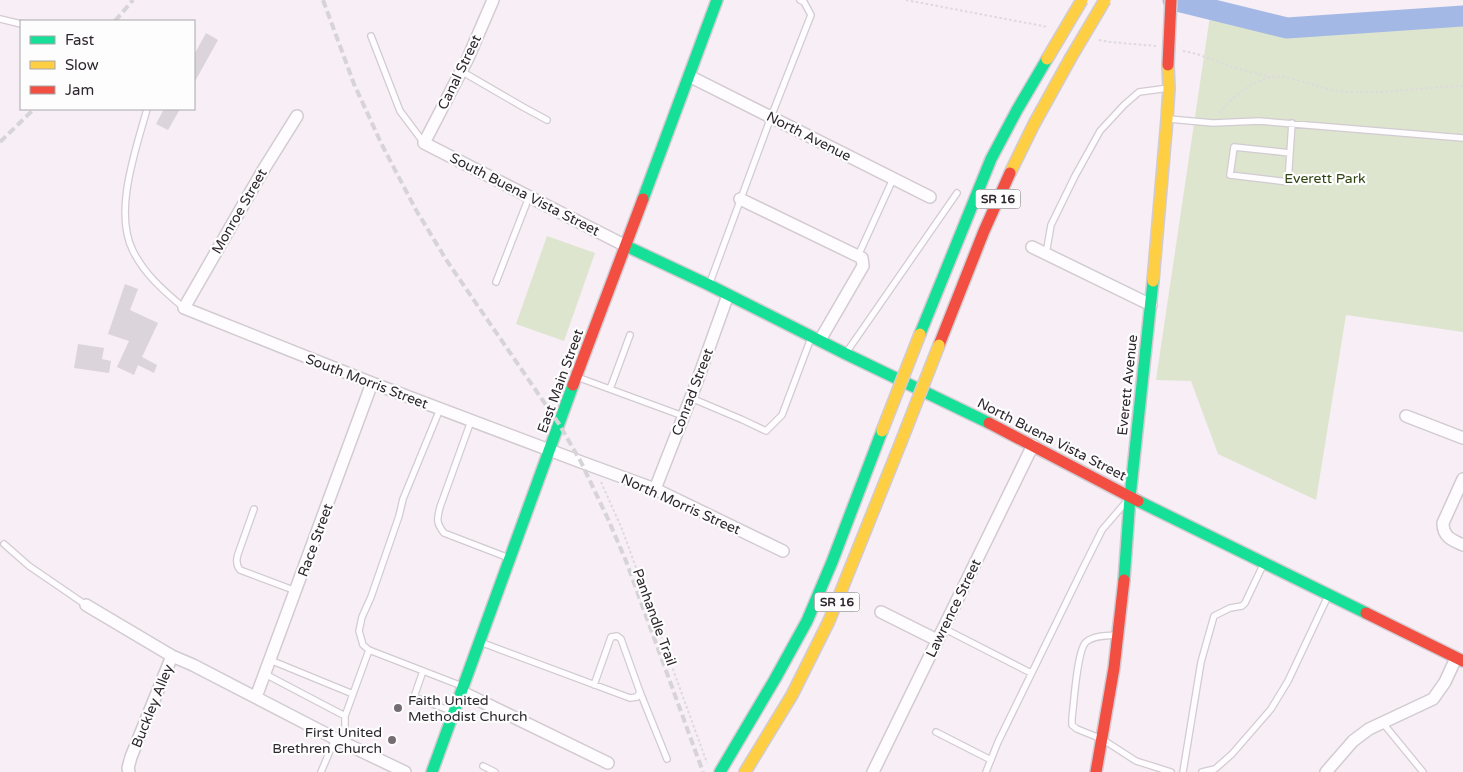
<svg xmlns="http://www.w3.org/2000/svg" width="1463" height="772" font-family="'Varela Round',sans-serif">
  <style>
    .green { fill: #dde5ce }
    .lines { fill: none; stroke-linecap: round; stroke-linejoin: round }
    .river { stroke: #a4b8e5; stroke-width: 21 }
    .building { fill: #dbd4db }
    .lane-casing { stroke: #d2cbd1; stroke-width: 8 }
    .street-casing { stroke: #d2cbd1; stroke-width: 14 }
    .fast-casing { stroke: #d2cbd1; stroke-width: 14 }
    .slow-casing { stroke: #d2cbd1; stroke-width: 14 }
    .jam-casing { stroke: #d2cbd1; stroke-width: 14 }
    .path { stroke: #dddadc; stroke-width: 2; stroke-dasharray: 2.5 2.5; stroke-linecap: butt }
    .lane { stroke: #fefcfe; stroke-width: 5.5 }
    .street { stroke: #fefcfe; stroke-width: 11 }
    .fast { stroke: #16e098; stroke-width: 11 }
    .slow { stroke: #ffcf43; stroke-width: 11 }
    .jam { stroke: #f24e42; stroke-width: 11 }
    .rail { stroke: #d6d4d6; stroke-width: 4; stroke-dasharray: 8 4; stroke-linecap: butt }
    .slow-bridge-casing { stroke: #d2cbd1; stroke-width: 14; stroke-linecap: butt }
    .jam-bridge-casing { stroke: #d2cbd1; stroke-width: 14; stroke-linecap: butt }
    .slow-bridge { stroke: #ffcf43; stroke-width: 11 }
    .jam-bridge { stroke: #f24e42; stroke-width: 11 }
    .poi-dot { fill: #746d74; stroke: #fdfdfd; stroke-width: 2 }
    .labels { text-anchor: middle; stroke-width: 4.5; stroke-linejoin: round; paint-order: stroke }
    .shield { fill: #fdfdfd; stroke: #6c676c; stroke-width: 1 }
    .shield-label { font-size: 12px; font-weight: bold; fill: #2e272e }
    .street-label { font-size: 14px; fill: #2e272e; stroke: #fdfdfd }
    .park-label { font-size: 14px; fill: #304312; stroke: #fdfdfd }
    .poi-label { font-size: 14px; fill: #2e272e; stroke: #fdfdfd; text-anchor: start }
  </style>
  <rect width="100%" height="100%" fill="#f7eef6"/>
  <!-- green -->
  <path class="green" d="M 1211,9 L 1287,28 L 1463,16 L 1463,332 L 1346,315 L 1316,500 L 1218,454 L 1191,381 L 1156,380 Z
    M 547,236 L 595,253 L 564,341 L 516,324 Z"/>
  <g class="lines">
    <!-- river -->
    <path class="river" d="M 1173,0 L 1287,28 L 1463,16"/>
  </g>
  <!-- building -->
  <path class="building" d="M 206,33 L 218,40 L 194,83 L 194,55 Z
    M 164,109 L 180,109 L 168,130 L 156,124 Z
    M 125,284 L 138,289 L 130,310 L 158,323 L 142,357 L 157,365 L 154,373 L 138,365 L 134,375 L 117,367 L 129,341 L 108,334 Z
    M 78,344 L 104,348 L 102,359 L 111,361 L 109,373 L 74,368 Z"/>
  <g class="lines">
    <defs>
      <path id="lane" d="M 0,19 L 21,24
        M 371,36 L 400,111 L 424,143
        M 461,71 L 523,107 L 547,120
        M 147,109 C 136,149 113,212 133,251 C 145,275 164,291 184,308
        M 1169,119 L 1213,123 L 1259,121 L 1463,138
        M 1290,153 L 1234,147 L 1230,175 L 1288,182 L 1292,123
        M 1046,254 L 1051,225 L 1075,176 L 1100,131 L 1124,105 L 1139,92 L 1169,88
        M 858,256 L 893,179
        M 496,282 L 529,197
        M 709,285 L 771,117 L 811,15 L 804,2 L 800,0
        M 846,353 L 957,193
        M 577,377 L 683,416
        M 610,389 L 630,335
        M 691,398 L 743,420 L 766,431 L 782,415 L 811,338
        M 440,409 L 403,499 L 399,516 L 371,597 L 362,617 L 359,631 L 363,645 L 369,650 L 462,686
        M 471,421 L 440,507 C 437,519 436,523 444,533 L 509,558
        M 254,509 L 238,554 C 236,560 236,565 240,570 L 296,591
        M 4,544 L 29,566 L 86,605
        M 943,628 L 1031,673
        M 1116,635 C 1107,636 1094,635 1086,642 C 1077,650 1074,703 1072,718 L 1072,725 L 1077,729 L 1102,739 L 1136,761 L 1171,772
        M 480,642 L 630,698 L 637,697 L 640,692 L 621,639 L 617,636 L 611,637 L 594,685
        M 270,660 L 353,694
        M 423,671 L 414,697 L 454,712
        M 265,674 L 345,716
        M 640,692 L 667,759
        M 1382,722 L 1423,772
        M 936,732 L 991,760
        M 343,742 L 345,734 L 345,716 L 369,650
        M 483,766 L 495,772
        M 321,772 L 335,739
        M 986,772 L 998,742 L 1082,570 L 1102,530 L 1126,502
        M 1183,772 L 1201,662 L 1214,616 L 1230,608 L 1242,606 L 1245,603 L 1264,563
        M 1202,772 L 1215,769 L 1232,754 L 1271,709 L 1288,681 L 1328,596"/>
      <path id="street" d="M 493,0 L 468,58 L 424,143 L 626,246
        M 689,76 L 930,197
        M 297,116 L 262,172 L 184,308 L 372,383 L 581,462 L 655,489 L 783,551
        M 740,199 L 862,258 L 863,266 L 820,340
        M 1032,247 L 1151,305
        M 1406,416 L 1463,438
        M 1463,479 L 1443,523 C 1443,537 1452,540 1463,545
        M 655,489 L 695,387 L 728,295
        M 86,605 L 172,656 L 193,665 L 338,740 L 405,772
        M 881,612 L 937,640
        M 462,692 L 608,763
        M 256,697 L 372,383
        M 129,772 L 128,768 L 131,757 L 172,656
        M 873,772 L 1033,445
        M 1326,772 L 1353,741 L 1369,729 L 1433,699 L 1445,682 L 1456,658"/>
      <path id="fast" d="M 643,199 L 717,0
        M 626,246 L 709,285 L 846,354 L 989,423
        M 920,334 L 991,159 L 1017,110 L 1047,59
        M 1138,501 L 1366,613
        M 1124,580 L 1130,497 L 1153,281
        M 432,772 L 573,385
        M 720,772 L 775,679 L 807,621 L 832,562 L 882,431"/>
      <path id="slow" d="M 1010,173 L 1034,124 L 1070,59
        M 1153,281 L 1167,119 L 1169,88 L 1168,65
        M 745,772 L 792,695 L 829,621 L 901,442"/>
      <path id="jam" d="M 939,345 L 984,231 L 1010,173
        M 573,385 L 643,199
        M 989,423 L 1138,501
        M 1366,613 L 1463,661
        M 1096,772 L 1114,668 L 1124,580"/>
    </defs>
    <!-- lane casing -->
    <use href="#lane" class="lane-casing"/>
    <!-- street casing -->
    <use href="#street" class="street-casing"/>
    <!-- fast casing -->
    <use href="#fast" class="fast-casing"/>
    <!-- slow casing -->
    <use href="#slow" class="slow-casing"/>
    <!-- jam casing -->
    <use href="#jam" class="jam-casing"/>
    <!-- path -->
    <path class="path" d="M 906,0 L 1048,27
      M 1099,40 L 1110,42 L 1156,46
      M 1183,51 L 1197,54 L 1235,68 L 1271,77
      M 1220,113 C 1231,97 1253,80 1273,77 C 1284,75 1296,80 1307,83 C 1320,87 1334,91 1348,92 C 1387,94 1425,87 1463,86
      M 601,482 L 622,529 L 707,763"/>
    <!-- lane -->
    <use href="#lane" class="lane"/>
    <!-- street -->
    <use href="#street" class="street"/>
    <!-- fast -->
    <use href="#fast" class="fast"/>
    <!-- slow -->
    <use href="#slow" class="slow"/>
    <!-- jam -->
    <use href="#jam" class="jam"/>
    <!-- rail -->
    <path class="rail" d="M 323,0 L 354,84 L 382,145 L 416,210 L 447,261 L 559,424 L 581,462 L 608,519 L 626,561 L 703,772
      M 115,21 L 133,0
      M 0,142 L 34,109"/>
    <defs>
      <path id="slow-bridge" d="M 1047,59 L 1082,0
        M 1070,59 L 1105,0
        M 882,431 L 920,334
        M 901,442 L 939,345"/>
      <path id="jam-bridge" d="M 1168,65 L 1171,0"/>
    </defs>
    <!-- slow-bridge casing -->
    <use href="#slow-bridge" class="slow-bridge-casing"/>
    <!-- jam-bridge casing -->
    <use href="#jam-bridge" class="jam-bridge-casing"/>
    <!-- slow-bridge -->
    <use href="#slow-bridge" class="slow-bridge"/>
    <!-- jam-bridge -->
    <use href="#jam-bridge" class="jam-bridge"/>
  </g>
  <!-- markers -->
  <g class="poi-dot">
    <circle cx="398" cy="708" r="5"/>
    <circle cx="392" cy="740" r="5"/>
  </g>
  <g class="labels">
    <!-- shield labels -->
    <g class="shield">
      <rect x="975.5" y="189.5" width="45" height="19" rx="4"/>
      <rect x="814.5" y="592.5" width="45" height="19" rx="4"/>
    </g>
    <g class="shield-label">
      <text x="998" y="203">SR 16</text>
      <text x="837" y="606">SR 16</text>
    </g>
    <!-- street labels -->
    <g class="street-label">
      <text transform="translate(459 72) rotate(-64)" y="5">Canal Street</text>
      <text transform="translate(809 136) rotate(27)" y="5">North Avenue</text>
      <text transform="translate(525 194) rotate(27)" y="5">South Buena Vista Street</text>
      <text transform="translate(239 211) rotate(-60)" y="5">Monroe Street</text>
      <text transform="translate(367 381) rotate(21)" y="5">South Morris Street</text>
      <text transform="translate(560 381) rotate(-70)" y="5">East Main Street</text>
      <text transform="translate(1127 385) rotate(-84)" y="5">Everett Avenue</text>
      <text transform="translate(692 392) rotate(-69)" y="5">Conrad Street</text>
      <text transform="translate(1052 439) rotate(27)" y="5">North Buena Vista Street</text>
      <text transform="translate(681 504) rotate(24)" y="5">North Morris Street</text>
      <text transform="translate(315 540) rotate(-70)" y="5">Race Street</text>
      <text transform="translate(953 608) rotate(-64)" y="5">Lawrence Street</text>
      <text transform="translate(655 617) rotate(70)" y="5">Panhandle Trail</text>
      <text transform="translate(152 706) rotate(-68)" y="5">Buckley Alley</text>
    </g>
    <!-- park labels -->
    <g class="park-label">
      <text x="1325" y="183">Everett Park</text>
    </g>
    <!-- poi labels -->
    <g class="poi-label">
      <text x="408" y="705">Faith United<tspan x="408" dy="16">Methodist Church</tspan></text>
      <text x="382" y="737" text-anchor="end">First United<tspan x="382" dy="16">Brethren Church</tspan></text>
    </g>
  </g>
  <!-- legend -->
  <rect x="20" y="20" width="175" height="90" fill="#fdfdfd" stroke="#aaa7aa"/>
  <rect x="30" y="36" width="25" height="8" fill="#16e098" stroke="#aaa7aa"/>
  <text x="65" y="45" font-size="15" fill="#2e272e">Fast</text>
  <rect x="30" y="61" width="25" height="8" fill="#ffcf43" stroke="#aaa7aa"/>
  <text x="65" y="70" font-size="15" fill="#2e272e">Slow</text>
  <rect x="30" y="86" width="25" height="8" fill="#f24e42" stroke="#aaa7aa"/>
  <text x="65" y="95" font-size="15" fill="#2e272e">Jam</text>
</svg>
